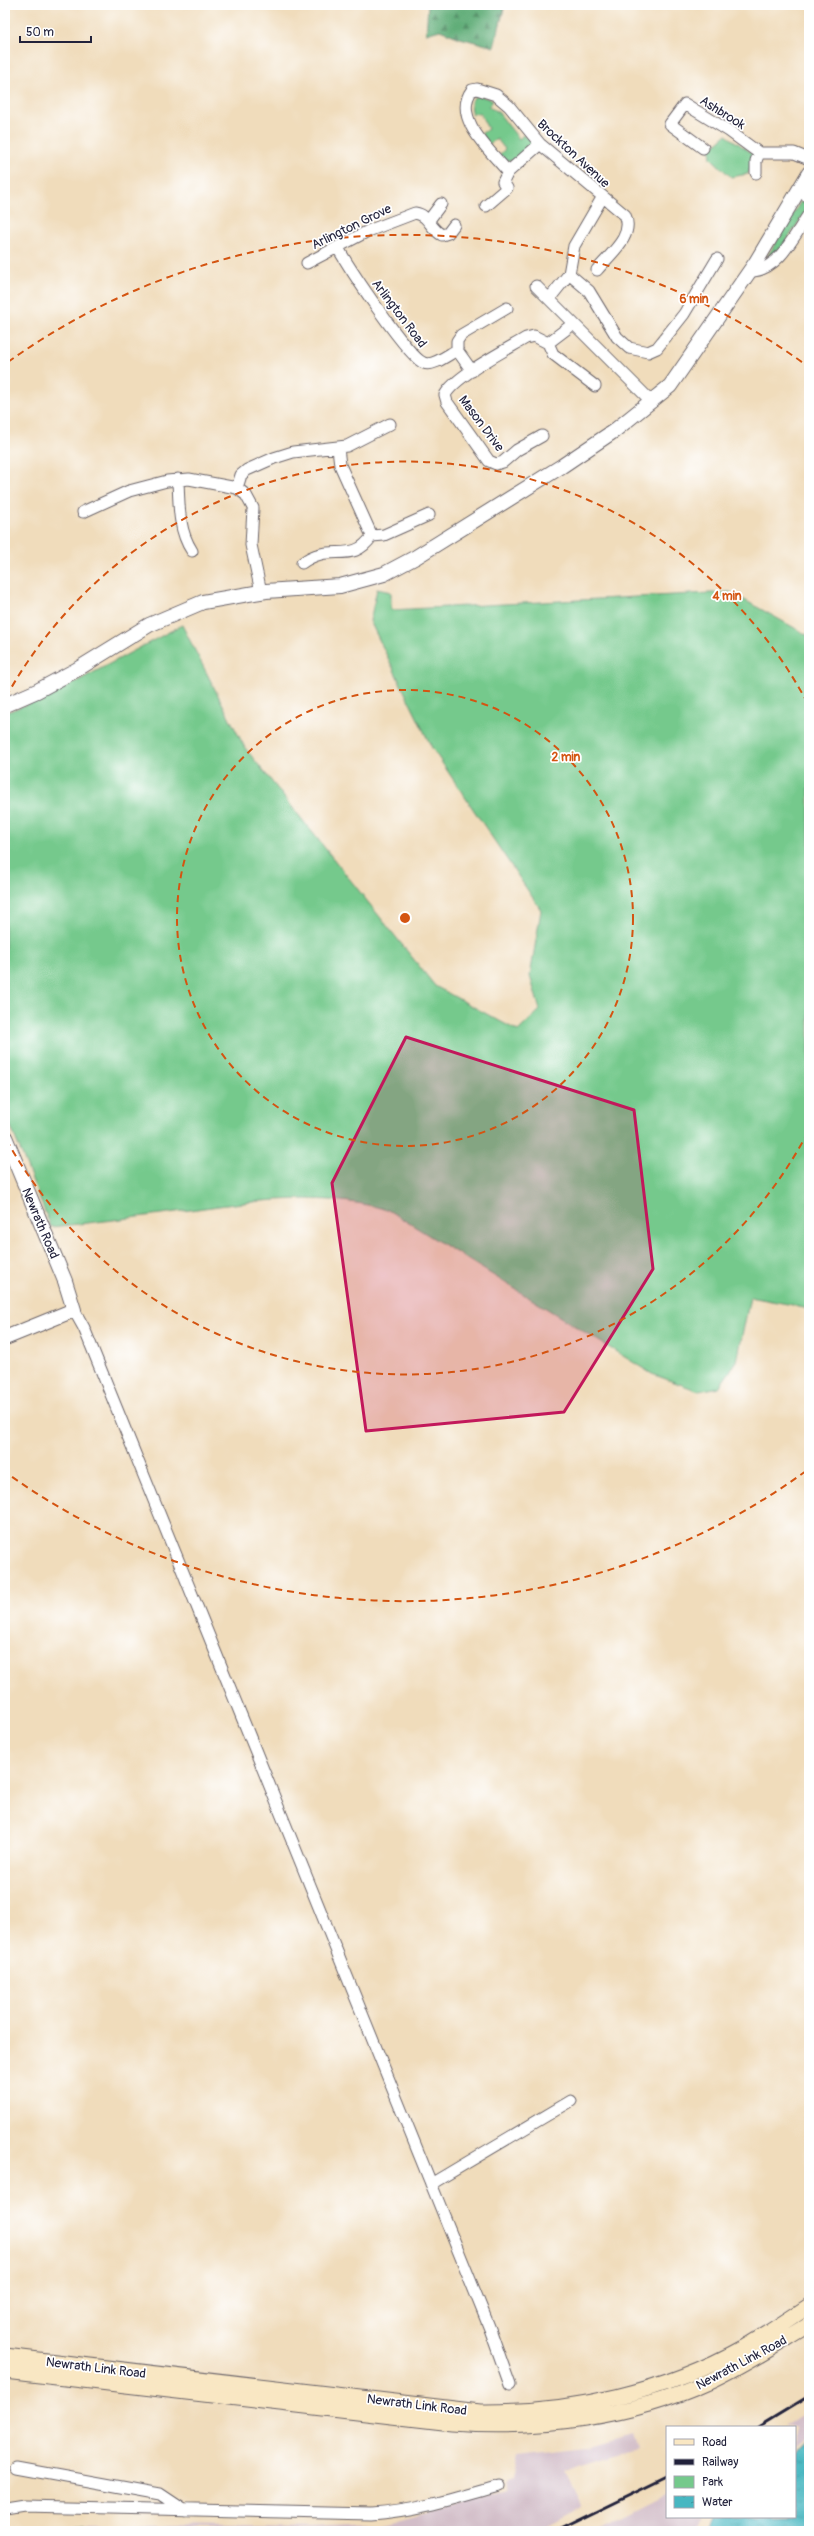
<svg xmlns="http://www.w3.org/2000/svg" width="814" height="2536" font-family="Pangolin,sans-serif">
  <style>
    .industrial { fill: #d2bdc8 }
    .green { fill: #75c98c; stroke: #4c7664 }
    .forest { fill: url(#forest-firs); stroke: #41685a }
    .water { fill: url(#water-ripples); stroke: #356c7e }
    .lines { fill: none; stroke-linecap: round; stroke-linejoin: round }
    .minor-casing { stroke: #6a6368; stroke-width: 13 }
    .tertiary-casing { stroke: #6a6368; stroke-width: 16 }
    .secondary-casing { stroke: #6a6368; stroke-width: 17 }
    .minor { stroke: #fff; stroke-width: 11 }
    .tertiary { stroke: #fff; stroke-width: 14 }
    .secondary { stroke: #f9e7c3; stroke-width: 15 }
    .rail { stroke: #22223b; stroke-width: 3 }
    .marked { fill: #c2185b; fill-opacity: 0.2; stroke: #c2185b; stroke-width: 3; stroke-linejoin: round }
    .ring { fill: none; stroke: #d45411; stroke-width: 2; stroke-dasharray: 7 5 }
    .labels { text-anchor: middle; stroke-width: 3.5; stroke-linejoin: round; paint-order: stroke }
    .street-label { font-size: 13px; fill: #22223b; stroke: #fff }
    .centre { fill: #d45411; stroke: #fff; stroke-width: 2 }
    .ring-label { font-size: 12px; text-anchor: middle; font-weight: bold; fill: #d45411; stroke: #fff; stroke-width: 3.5; stroke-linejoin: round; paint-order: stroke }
  </style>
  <defs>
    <pattern id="forest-firs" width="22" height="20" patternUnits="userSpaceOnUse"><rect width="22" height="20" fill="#60ad78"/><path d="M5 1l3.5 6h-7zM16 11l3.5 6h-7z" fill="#4f8c64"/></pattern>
    <pattern id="water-ripples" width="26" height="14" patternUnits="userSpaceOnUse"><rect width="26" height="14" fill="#48b7c1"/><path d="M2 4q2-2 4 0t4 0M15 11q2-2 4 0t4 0" fill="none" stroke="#3c949e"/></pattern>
  </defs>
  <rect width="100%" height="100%" fill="#fff"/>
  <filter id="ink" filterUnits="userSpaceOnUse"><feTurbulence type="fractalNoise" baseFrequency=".025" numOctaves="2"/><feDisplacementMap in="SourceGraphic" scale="8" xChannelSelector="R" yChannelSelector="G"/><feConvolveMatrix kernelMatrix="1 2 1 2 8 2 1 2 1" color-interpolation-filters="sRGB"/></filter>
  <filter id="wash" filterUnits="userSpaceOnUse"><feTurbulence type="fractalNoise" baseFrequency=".012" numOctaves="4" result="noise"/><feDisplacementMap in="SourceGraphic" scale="16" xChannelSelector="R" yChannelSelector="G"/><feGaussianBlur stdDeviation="0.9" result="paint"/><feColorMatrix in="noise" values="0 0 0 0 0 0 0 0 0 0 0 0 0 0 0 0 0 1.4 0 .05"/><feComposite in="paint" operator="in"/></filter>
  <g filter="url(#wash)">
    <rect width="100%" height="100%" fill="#f0dcbb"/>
    <!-- industrial -->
    <path class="industrial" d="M 809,2409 L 809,2434 L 795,2449 L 795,2427 L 784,2427 Z
      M 631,2435 L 636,2450 L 590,2463 L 565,2473 L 582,2507 L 537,2531 L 85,2531 L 85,2526 L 313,2529 L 372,2526 L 457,2506 L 507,2491 L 504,2482 L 511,2479 L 516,2456 L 588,2448 Z
      M 667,2493 L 667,2517 L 706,2517 L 693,2531 L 593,2531 Z"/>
    <!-- green -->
    <path class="green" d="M 477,95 L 493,100 L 489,107 L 498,112 L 519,139 L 523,135 L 531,140 L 531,145 L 513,161 L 504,160 L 499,155 L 505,149 L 497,139 L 489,144 L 481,134 L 488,129 L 480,113 L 472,114 L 471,101 Z
      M 726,135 L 752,153 L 751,167 L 748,174 L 731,177 L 711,158 L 710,149 Z
      M 801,201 L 809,206 L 782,248 L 767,257 Z
      M 377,589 L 391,592 L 391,610 L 730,592 L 809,636 L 809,1308 L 750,1297 L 737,1361 L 719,1387 L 699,1391 L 652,1374 L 388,1210 C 316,1189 241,1203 169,1213 C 130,1218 90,1223 51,1227 L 5,1112 L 5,713 L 57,692 L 182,625 L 245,748 L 435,986 L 518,1031 L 540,1010 L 530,976 L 541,910 L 432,748 L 370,621 Z
      M 85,2526 L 85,2531 L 51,2531 Z"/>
    <!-- forest -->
    <path class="forest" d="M 428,5 L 505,5 L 494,47 L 460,38 L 440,30 L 426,34 Z"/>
    <!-- water -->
    <path class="water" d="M 809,2439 L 809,2531 L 708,2531 L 717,2517 L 795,2517 L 795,2453 Z"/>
  </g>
  <g filter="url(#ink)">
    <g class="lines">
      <defs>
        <path id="minor" d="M 703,148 L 670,124 L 685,104 L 729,131 L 759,153 L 794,153 L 809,159
          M 508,172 C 492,152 451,118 472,90 L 477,89 L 496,95 L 509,106 L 540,144 L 625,215 C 635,236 609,255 597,270
          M 756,173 L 756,161 L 759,153
          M 799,191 L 809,197
          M 486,206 L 507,188 L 503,182 L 508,172 L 540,144
          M 429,220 L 441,204
          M 338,248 C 348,266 409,359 424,363 C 433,367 449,354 457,350 L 457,341 L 461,335 L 507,308
          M 307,263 L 368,231 L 415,213 C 429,215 430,229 442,235 L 448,233 L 454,225
          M 750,271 C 778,272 795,234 809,214
          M 569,274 L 589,291 L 617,337 L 629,348 L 648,352 L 657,348 L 684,314 L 717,259
          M 536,286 L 652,402
          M 549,299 L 569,274 L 574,246 L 602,198
          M 548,343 L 553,354 L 595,386
          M 457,350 L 472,371
          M 542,436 L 517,450 L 503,462 L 496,464 L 489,461 L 447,402 L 445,395 C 455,376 506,350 526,338 L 534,336 L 548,343 L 573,324
          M 338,448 L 340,465 L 372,536
          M 178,479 C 179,503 178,530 192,551
          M 237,488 L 241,475 L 247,470 L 274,458 L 293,452 L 347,446 L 390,424
          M 83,512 L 129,491 L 167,481 L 189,479 L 237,488 L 246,495 L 253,508 L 251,545 L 261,592
          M 302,563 C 330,541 352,566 372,536 L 384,535 L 429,515
          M 74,1310 L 84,1328 L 490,2329 L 510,2385
          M 431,2184 L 571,2101
          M 17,2468 L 160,2494 L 184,2510
          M 5,2509 L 24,2506 L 371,2514 C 416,2511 457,2498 500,2486"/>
        <path id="tertiary" d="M 5,705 L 37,691 L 76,670 L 149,625 L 203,602 L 266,591 L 340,586 L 384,574 L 416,557 L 562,466 L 614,431 L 670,386 L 756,262 L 809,173
          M 5,1137 L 65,1281 L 74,1310 L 5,1338"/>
        <path id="secondary" d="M 5,2356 L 480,2412 C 572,2413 665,2392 745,2347 C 767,2334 788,2320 809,2306
          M 5,2371 L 452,2423 C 539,2430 632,2417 711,2381 C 745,2365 777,2344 809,2325"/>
      </defs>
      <!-- minor casing -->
      <use href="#minor" class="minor-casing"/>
      <!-- tertiary casing -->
      <use href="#tertiary" class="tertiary-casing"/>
      <!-- secondary casing -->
      <use href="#secondary" class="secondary-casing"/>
      <!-- minor -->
      <use href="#minor" class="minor"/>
      <!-- tertiary -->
      <use href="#tertiary" class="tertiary"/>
      <!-- secondary -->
      <use href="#secondary" class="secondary"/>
      <!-- rail -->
      <path class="rail" d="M 758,2427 L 809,2396
        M 556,2531 L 667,2477"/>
    </g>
  </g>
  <!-- marked area -->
  <path class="marked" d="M 406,1037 L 634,1110 L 653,1269 L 564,1412 L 366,1431 L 332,1183 Z"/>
  <!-- distance rings -->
  <g class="ring">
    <circle cx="405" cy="918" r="228"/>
    <path d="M808 1132A456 456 0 0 1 6 1139M6 697A456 456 0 0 1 808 704"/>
    <path d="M806 1471A683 683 0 0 1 8 1474M8 362A683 683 0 0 1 806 365"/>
  </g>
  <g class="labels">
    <!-- street labels -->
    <g class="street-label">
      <text transform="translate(723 112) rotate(32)" y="5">Ashbrook</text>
      <text transform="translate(574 153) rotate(43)" y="5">Brockton Avenue</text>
      <text transform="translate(351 226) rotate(-26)" y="5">Arlington Grove</text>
      <text transform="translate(400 313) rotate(53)" y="5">Arlington Road</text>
      <text transform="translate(482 423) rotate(53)" y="5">Mason Drive</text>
      <text transform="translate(41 1223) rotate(67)" y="5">Newrath Road</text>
      <text transform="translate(741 2362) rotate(-28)" y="5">Newrath Link Road</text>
      <text transform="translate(96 2367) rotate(7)" y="5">Newrath Link Road</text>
      <text transform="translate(417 2404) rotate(7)" y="5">Newrath Link Road</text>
    </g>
  </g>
  <circle cx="405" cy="918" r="6" class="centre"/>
  <g class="ring-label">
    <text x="694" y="303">6 min</text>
    <text x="727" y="600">4 min</text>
    <text x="566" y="761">2 min</text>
  </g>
  <!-- margin -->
  <rect width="814" height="2536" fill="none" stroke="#fff" stroke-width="20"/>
  <!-- legend -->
  <rect x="666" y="2426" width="130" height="92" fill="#ffffff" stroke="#a7a7b1"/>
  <rect x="674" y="2439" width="20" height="6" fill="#f9e7c3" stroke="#a7a7b1"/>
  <text x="702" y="2446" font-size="12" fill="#22223b">Road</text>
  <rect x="674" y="2459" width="20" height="6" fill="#22223b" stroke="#a7a7b1"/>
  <text x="702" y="2466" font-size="12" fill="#22223b">Railway</text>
  <rect x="674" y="2476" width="20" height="12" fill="#75c98c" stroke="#a7a7b1"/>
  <text x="702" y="2486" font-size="12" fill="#22223b">Park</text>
  <rect x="674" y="2496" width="20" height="12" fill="url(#water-ripples)" stroke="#a7a7b1"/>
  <text x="702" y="2506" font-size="12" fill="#22223b">Water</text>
  <!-- scale -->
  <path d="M20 36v6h71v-6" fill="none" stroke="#22223b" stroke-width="2"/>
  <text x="26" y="36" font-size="12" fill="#22223b" stroke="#ffffff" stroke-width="3" paint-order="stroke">50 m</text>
</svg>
